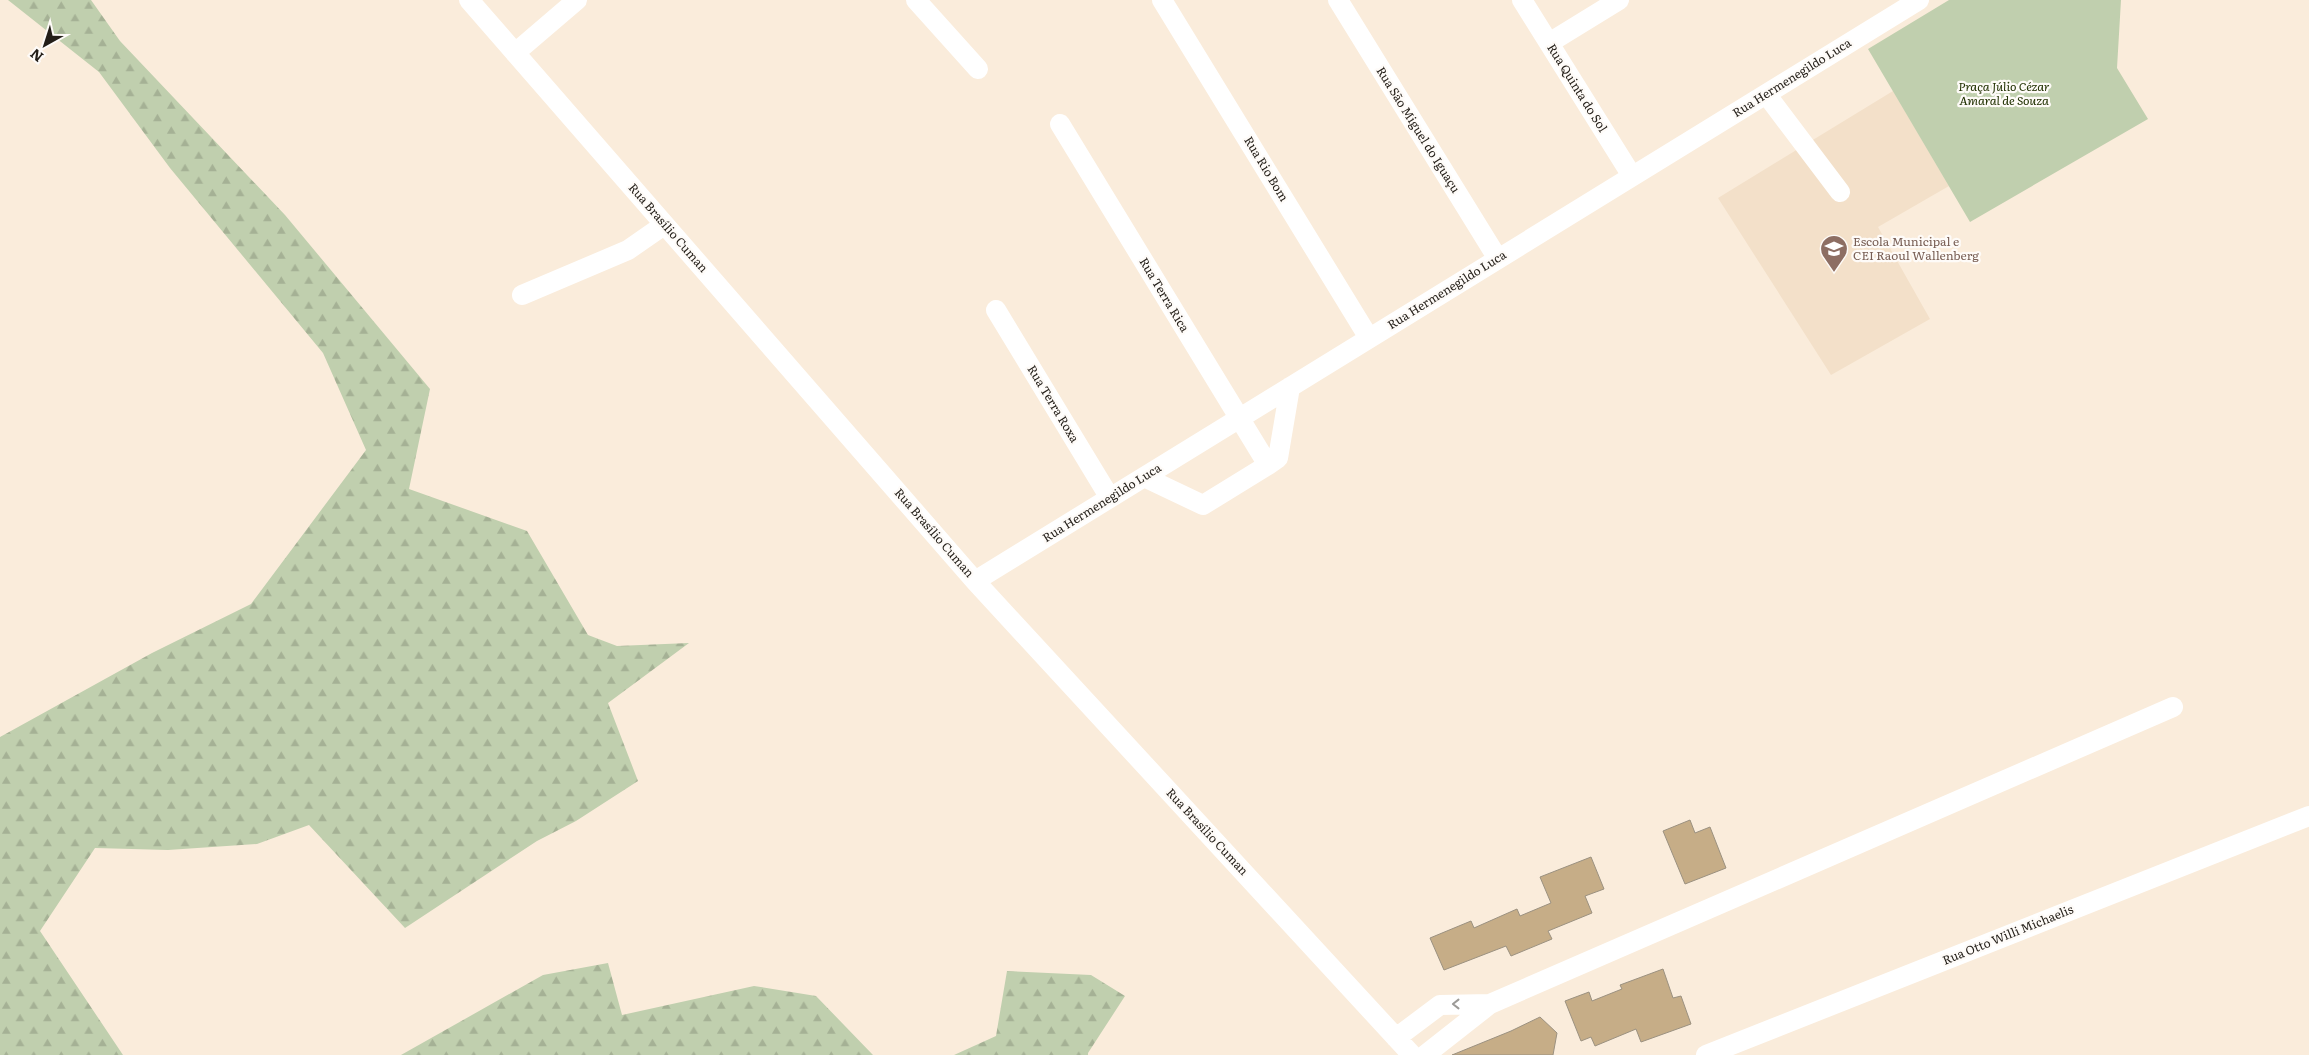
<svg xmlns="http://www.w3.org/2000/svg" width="2309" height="1055" font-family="Literata,serif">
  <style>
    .built { fill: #f3e0c9 }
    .forest { fill: url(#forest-firs) }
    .green { fill: #c0cfae }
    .building { fill: #c6ad87; stroke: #9b9180 }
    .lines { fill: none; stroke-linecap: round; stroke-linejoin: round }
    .minor { stroke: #fff; stroke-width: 20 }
    .oneway { stroke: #9c9a97 }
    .labels { text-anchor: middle; stroke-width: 4.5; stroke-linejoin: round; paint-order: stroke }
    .street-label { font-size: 12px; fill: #231e18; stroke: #fefbf8 }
    .park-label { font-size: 12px; font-style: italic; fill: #213102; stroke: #fefbf8 }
    .education-label { font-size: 12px; fill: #785e54; stroke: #fefbf8; text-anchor: start }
  </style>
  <defs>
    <pattern id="forest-firs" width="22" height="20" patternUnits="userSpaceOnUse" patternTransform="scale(1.25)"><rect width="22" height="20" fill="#c0cfae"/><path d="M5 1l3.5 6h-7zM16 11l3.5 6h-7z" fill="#a5b195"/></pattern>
  </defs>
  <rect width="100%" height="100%" fill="#faecdb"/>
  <!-- built -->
  <path class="built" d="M 1893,91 L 1949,186 L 1878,227 L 1930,319 L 1831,375 L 1718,198 Z"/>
  <!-- forest -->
  <path class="forest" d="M 8,0 L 91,0 L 120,41 L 285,215 L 430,389 L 409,489 L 527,531 L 588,635 L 617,646 L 689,643 L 608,703 L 638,781 L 576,821 L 537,841 L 405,928 L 309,825 L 257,844 L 168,850 L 95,848 L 40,931 L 123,1055 L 0,1055 L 0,737 L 152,653 L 251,604 L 366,450 L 323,353 L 170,168 L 99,72 Z
    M 608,963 L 622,1015 L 754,986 L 816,996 L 873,1055 L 401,1055 L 543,975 Z
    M 1007,971 L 1091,975 L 1125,996 L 1088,1053 L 1088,1055 L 954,1055 L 996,1036 Z"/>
  <!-- green -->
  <path class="green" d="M 1949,0 L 2121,0 L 2117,68 L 2148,119 L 1970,222 L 1868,49 Z"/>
  <!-- building -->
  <path class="building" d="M 1690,820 L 1695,833 L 1710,827 L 1726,868 L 1685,884 L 1663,831 Z
    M 1591,857 L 1604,889 L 1585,896 L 1592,913 L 1548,931 L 1552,939 L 1511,956 L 1506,946 L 1444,970 L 1430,938 L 1471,921 L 1474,928 L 1517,909 L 1520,916 L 1551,903 L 1540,877 Z
    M 1663,969 L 1673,998 L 1681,996 L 1691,1024 L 1641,1042 L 1636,1029 L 1595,1046 L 1591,1037 L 1581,1041 L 1565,1001 L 1589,992 L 1592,1001 L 1622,989 L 1620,985 Z
    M 1540,1017 L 1557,1033 L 1553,1055 L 1452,1055 L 1511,1031 Z"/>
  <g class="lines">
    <!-- minor -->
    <path class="minor" d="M 469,0 L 975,581 L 1412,1055
      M 916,0 L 978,69
      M 1162,0 L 1369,338
      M 1338,0 L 1498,259
      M 1522,0 L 1632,176
      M 1549,43 L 1619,0
      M 515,53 L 577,0
      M 1766,94 L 1840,192
      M 1060,124 L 1268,465
      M 522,295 L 628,250 L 664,225
      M 996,310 L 1110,498
      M 1144,477 L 1203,505 L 1268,465 L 1278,458 L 1290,387
      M 975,581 L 1919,0
      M 1396,1038 L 1440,1005 L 1490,1004
      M 1425,1055 L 1490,1004 L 2173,707
      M 1706,1055 L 2309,816"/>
  </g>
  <!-- one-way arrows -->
  <defs><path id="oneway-chevron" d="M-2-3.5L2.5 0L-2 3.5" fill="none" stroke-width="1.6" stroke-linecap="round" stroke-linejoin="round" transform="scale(1.25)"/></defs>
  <use class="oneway" href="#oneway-chevron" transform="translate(1456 1004) rotate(-180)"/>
  <!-- icons -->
  <defs>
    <symbol id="school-pin" viewBox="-11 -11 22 30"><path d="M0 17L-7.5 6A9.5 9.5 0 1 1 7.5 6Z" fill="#8d6e63" stroke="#fefbf8"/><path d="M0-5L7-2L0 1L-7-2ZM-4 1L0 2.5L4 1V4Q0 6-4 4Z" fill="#fff"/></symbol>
  </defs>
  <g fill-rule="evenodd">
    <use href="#school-pin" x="1818" y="233" width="32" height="43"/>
  </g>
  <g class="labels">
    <!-- street labels -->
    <g class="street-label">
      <text transform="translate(1792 78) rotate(-32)" y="4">Rua Hermenegildo Luca</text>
      <text transform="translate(1577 88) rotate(58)" y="4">Rua Quinta do Sol</text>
      <text transform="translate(1418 130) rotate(58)" y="4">Rua São Miguel do Iguaçu</text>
      <text transform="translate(1266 169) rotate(59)" y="4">Rua Rio Bom</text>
      <text transform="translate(668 228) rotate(49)" y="4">Rua Brasílio Cuman</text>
      <text transform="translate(1447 290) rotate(-32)" y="4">Rua Hermenegildo Luca</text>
      <text transform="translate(1164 295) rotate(59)" y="4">Rua Terra Rica</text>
      <text transform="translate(1053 404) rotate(59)" y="4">Rua Terra Roxa</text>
      <text transform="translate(1102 503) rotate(-32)" y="4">Rua Hermenegildo Luca</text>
      <text transform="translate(934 533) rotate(49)" y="4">Rua Brasílio Cuman</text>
      <text transform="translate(1207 832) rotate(47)" y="4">Rua Brasílio Cuman</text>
      <text transform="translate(2008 935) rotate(-22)" y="4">Rua Otto Willi Michaelis</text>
    </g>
    <!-- park labels -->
    <g class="park-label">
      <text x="2004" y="91">Praça Júlio Cézar<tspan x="2004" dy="14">Amaral de Souza</tspan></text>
    </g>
    <!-- education labels -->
    <g class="education-label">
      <text x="1853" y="246">Escola Municipal e<tspan x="1853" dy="14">CEI Raoul Wallenberg</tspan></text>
    </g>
  </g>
  <!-- north arrow -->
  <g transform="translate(45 45) rotate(219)" stroke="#fefbf8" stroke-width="4" paint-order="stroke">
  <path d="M0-4L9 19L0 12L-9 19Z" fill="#231e18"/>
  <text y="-8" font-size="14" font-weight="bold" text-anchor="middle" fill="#231e18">N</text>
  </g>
</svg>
